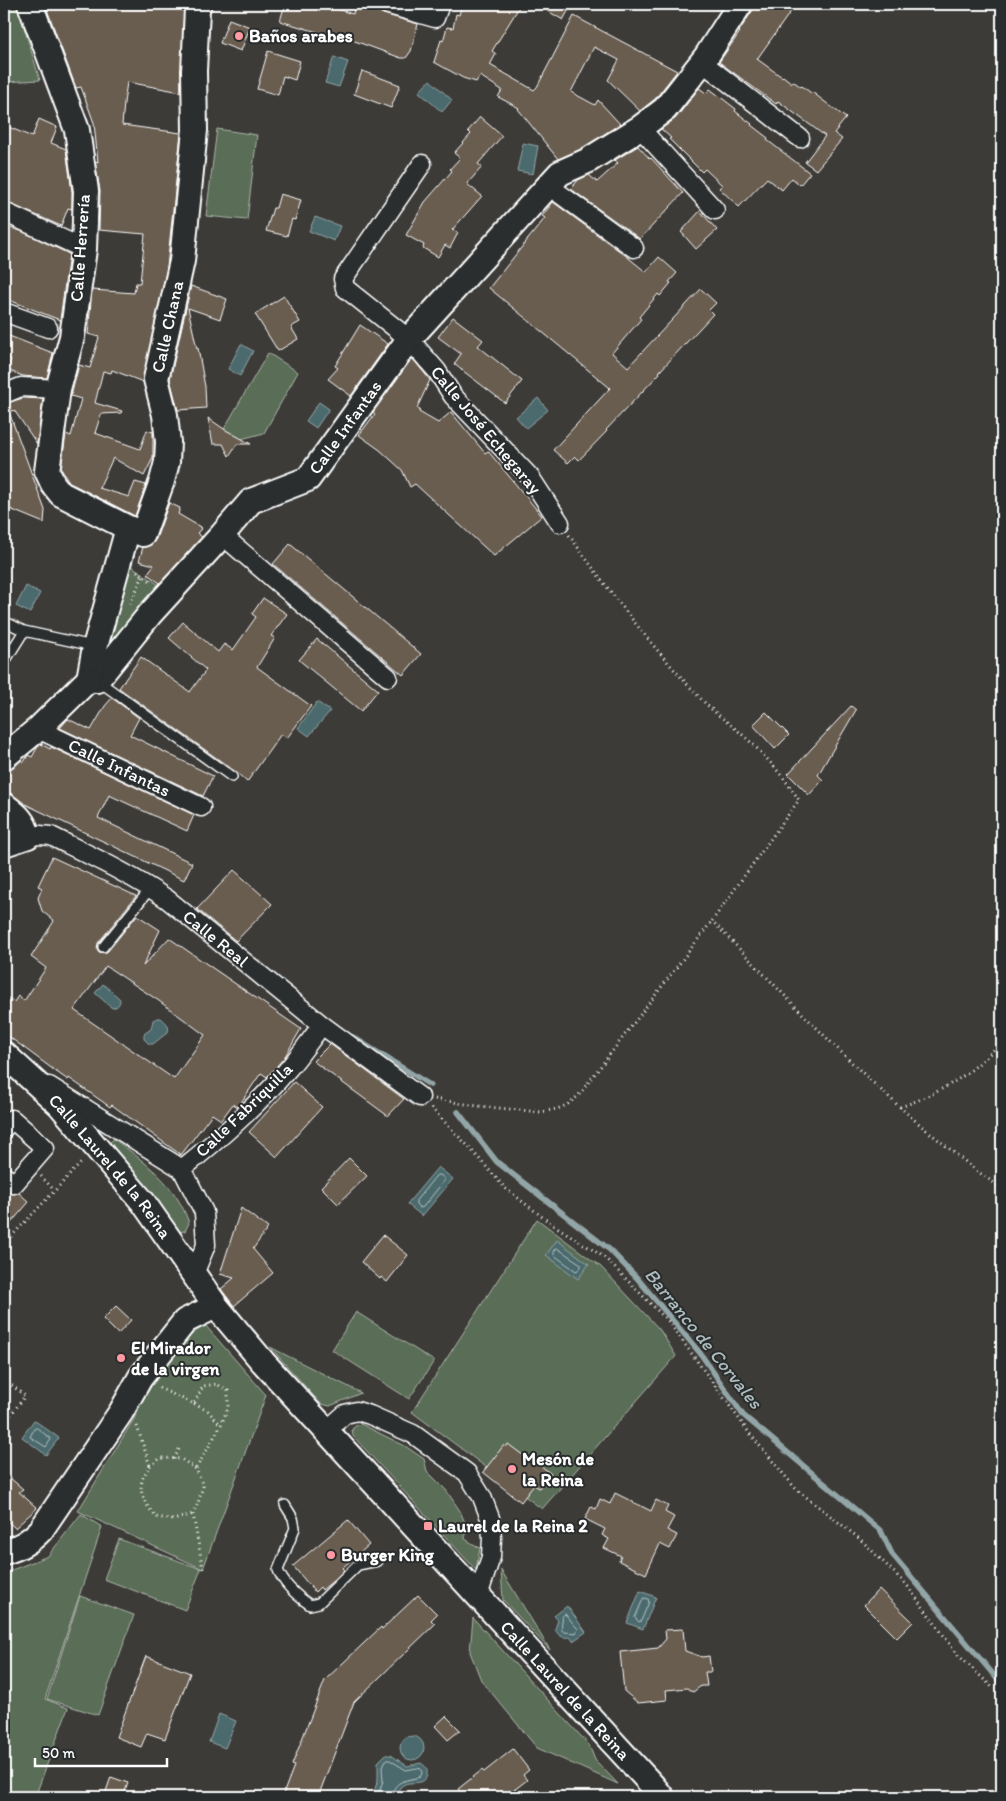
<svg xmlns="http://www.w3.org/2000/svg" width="1006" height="1801" font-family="Itim,sans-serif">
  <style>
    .green { fill: #5a6d57; stroke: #acb6ab }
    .water { fill: #4b6a6d; stroke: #93a6a7 }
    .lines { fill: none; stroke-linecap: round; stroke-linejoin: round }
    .shore { stroke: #b7c3c5; stroke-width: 1 }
    .stream { stroke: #93a6a7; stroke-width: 5.5 }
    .building { fill: #695d50; stroke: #fff; fill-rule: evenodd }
    .lane-casing { stroke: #fff; stroke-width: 12 }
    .street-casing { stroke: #fff; stroke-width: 21 }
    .secondary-casing { stroke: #fff; stroke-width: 28 }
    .path { stroke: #fff; stroke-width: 3; stroke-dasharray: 1 4; stroke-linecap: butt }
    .lane { stroke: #2a2d2e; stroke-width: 9 }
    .street { stroke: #2a2d2e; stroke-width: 18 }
    .secondary { stroke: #2a2d2e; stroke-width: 24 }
    .poi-dot { fill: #ff9aa2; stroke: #2a2d2e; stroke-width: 2 }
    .labels { text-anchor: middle; stroke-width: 4; stroke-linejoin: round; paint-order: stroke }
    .poi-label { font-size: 18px; font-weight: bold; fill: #fff; stroke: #2a2d2e; text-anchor: start }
    .street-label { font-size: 18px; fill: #fff; stroke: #2a2d2e }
    .water-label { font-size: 19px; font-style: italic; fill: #aebcbd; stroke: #2a2d2e }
  </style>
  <rect width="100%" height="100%" fill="#3d3b38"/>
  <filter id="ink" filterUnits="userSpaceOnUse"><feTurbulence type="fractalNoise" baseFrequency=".02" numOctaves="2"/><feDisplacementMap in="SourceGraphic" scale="10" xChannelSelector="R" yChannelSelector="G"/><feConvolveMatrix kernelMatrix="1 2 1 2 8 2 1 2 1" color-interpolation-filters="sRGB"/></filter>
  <g filter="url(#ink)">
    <!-- green -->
    <path class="green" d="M 5,4 L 17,4 L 40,80 L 4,82 L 4,11 Z
      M 217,129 L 257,135 L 247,220 L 206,216 Z
      M 268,353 L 298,372 L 264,433 L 241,439 L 224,429 Z
      M 126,562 L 165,589 L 105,656 L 99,653 Z
      M 114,1139 C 146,1163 176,1184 189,1223 L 185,1231 L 177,1232 L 110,1142 Z
      M 537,1219 L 601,1267 L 660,1330 L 676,1356 L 542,1509 L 412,1412 Z
      M 356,1312 L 434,1361 L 409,1399 L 332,1350 Z
      M 205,1325 L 266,1395 L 203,1569 L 78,1511 L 134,1419 L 140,1405 L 152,1385 L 188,1337 Z
      M 270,1347 L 361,1393 L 330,1406 L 321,1404 Z
      M 361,1424 L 405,1446 L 424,1459 L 427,1471 L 446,1490 L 460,1511 L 466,1525 L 465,1539 L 480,1548 L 476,1570 L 353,1436 L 352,1429 L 357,1425 Z
      M 81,1514 L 102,1527 L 45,1699 L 68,1708 L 35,1797 L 4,1797 L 4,1573 L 48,1556 Z
      M 119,1539 L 201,1569 L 185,1610 L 104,1579 Z
      M 501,1570 L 550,1650 L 503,1600 Z
      M 80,1596 L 134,1615 L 98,1715 L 47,1699 Z
      M 473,1618 L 589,1745 L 595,1760 L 618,1784 L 537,1748 L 481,1680 L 470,1652 Z"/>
    <!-- water -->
    <path class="water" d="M 334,57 L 348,62 L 339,87 L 325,83 Z
      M 430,80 L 452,100 L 442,112 L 419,92 Z
      M 523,143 L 538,146 L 533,174 L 517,171 Z
      M 315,217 L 340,226 L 334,241 L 309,231 Z
      M 241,344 L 253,351 L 240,376 L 228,369 Z
      M 538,398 L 548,410 L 526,428 L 516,417 Z
      M 319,402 L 329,409 L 316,428 L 306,421 Z
      M 26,586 L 40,593 L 30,613 L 16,606 Z
      M 317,702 L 330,711 L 309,736 L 298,728 Z
      M 103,984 L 120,999 C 120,1004 118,1007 112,1008 L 95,993 Z
      M 157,1018 L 161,1018 C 166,1022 170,1026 168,1032 L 153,1044 L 149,1044 L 144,1039 L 144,1034 L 151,1029 L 153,1020 Z
      M 438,1167 L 453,1179 L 422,1216 L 407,1204 Z
      M 557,1240 L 589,1264 L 578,1279 L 546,1255 Z
      M 34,1420 L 59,1438 L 46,1455 L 22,1437 Z
      M 640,1591 L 656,1597 L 643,1629 L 627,1623 Z
      M 567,1606 L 586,1632 L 573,1641 L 570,1637 C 562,1638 558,1636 555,1629 L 558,1620 L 554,1616 Z
      M 219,1714 L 236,1721 L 225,1748 L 209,1742 Z
      M400 1748a12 12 0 1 1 24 0a12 12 0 1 1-24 0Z
      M 385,1755 L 391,1755 L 407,1766 L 421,1763 C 425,1766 428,1768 427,1773 C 427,1786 413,1781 405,1784 C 399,1787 397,1792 396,1797 L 372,1797 L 378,1780 L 378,1762 Z"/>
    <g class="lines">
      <!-- shore -->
      <path class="shore" d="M 437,1175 L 440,1175 L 444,1178 L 444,1181 L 423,1207 L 420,1208 L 416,1204 L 416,1201 Z
        M 557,1248 L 581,1264 L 581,1267 L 578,1270 L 576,1271 L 554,1255 L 554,1252 Z
        M 37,1428 L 51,1439 L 46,1447 L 30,1437 L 34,1429 Z
        M 644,1598 L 648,1599 L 649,1602 L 641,1621 L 639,1622 L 635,1618 Z
        M 565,1614 L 578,1629 L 576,1633 C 564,1631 560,1636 562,1621 C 564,1614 559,1619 565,1614 Z
        M 377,1797 L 383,1781 L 382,1768 L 386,1760 L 390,1760 L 406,1770 L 417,1768 L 421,1769 L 422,1773 L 420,1777 C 406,1781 393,1780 392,1797"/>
      <!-- stream -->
      <path class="stream" d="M 353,1037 L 430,1085
        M 458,1112 L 497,1162 L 610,1250 L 637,1278 L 700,1353 L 743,1415 L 881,1531 L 892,1554 L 998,1680"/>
    </g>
    <!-- building -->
    <path class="building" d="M 45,4 L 184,4 L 181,92 L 127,82 L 124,103 L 122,125 L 181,133 L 167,267 L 143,382 L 112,370 L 111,373 L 103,371 L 95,403 L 122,411 L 121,413 L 101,414 L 95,433 L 140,449 L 147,430 L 153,432 L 153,458 L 144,476 L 113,458 L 99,488 L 129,497 L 135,482 L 146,485 L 135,516 L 70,483 L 61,469 L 66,434 L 71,436 L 81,399 L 71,396 L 79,365 L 90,368 L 99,337 L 88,334 L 92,290 L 134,293 L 136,283 L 140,283 L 145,234 L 99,230 L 100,191 L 95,161 L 98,162 L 94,123 L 81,87 L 76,88 Z
      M 285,4 L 320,4 L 353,14 L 355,4 L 376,4 L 378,11 L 383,14 L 418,24 L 411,51 L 406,58 L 401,58 L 333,33 L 332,36 L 321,33 L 280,21 Z
      M 464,4 L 521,4 L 492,51 L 496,54 L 490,65 L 534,90 L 537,87 L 574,16 L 677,71 L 655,99 L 640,111 L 608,80 L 619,60 L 594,47 L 571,92 L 595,105 L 598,100 L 620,124 L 581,149 L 558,159 L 518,109 L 519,108 L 498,97 L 502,90 L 480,76 L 476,82 L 463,78 L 434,62 L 441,40 L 443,41 L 447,27 L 453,28 L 456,14 L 459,15 L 461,8 L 463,8 Z
      M 536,4 L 572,4 L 563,20 Z
      M 757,4 L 796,4 L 757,59 L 782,77 L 783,76 L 792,83 L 793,81 L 801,87 L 802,86 L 811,93 L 812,92 L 846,118 L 834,133 L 842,139 L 816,170 L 805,162 L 825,136 L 778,101 L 776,104 L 719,62 L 740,32 L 739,31 Z
      M 229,19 L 250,27 L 241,51 L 220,43 Z
      M 268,51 L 300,61 L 295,80 L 283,76 L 278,95 L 257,89 Z
      M 362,71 L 400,85 L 391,108 L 354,94 Z
      M 699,88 L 706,93 L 710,89 L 736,109 L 735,111 L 752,124 L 751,125 L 768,138 L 767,140 L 810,173 L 800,185 L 792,178 L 782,190 L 767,178 L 739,207 L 719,188 L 722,185 L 705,169 L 702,172 L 669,139 L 671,138 L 661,129 L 676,118 Z
      M 480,117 L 502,136 L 478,164 L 482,167 L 467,184 L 482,196 L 452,230 L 458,233 L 450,248 L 445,245 L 438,257 L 423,248 L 424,245 L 406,235 L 425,202 L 452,171 L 450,169 L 460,158 L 454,153 L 471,134 L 468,131 Z
      M 39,119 L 57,127 L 51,143 L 66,149 L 72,192 L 72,209 L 68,208 L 61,226 L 4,201 L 4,125 L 32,137 Z
      M 638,146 L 650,159 L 651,158 L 683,193 L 640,239 L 571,189 L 578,180 L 589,175 L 597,182 L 618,163 L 615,160 Z
      M 280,194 L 301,200 L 295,220 L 292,219 L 287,236 L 266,231 L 273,208 L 276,208 Z
      M 553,202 L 625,255 L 646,272 L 659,257 L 677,273 L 669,282 L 671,283 L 660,296 L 658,294 L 639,317 L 641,319 L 612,353 L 628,367 L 701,289 L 716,303 L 709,310 L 713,314 L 659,372 L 660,373 L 606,430 L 607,431 L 579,460 L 575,456 L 568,463 L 553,450 L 610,388 L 489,288 L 545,218 L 542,216 Z
      M 700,211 L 717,230 L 696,249 L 681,232 Z
      M 4,226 L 21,231 L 69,254 L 60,320 L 4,298 Z
      M 191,286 L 227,299 L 220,319 L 188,308 L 197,349 L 198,348 L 205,387 L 206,408 L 178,410 L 170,379 Z
      M 284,296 L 300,322 L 291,327 L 298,339 L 278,351 L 255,314 Z
      M 453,317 L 483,340 L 478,346 L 522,381 L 505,403 L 454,364 L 461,354 L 438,337 Z
      M 360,325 L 388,344 L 351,396 L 328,379 L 338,368 L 335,366 Z
      M 4,334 L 53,353 L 47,378 L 23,376 L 7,370 L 11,359 L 4,356 Z
      M 412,358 L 430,380 L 417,408 L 420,410 L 419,412 L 438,423 L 451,412 L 485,453 L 488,451 L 542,516 L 494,556 L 415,484 L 410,487 L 402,470 L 380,450 L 359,435 L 375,414 L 373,412 Z
      M 23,398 L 43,399 L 37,444 L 14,410 L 9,412 L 45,510 L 44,523 L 5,507 L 7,500 L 4,499 L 4,404 Z
      M 208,418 L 224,429 L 251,444 L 237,444 L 229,456 L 223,444 L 213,444 Z
      M 169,503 L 180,508 L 178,514 L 202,528 L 197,533 L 202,537 L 160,583 L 147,574 L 154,565 L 139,561 L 143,547 L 151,545 L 156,539 Z
      M 290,544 L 421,654 L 403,675 L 273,564 Z
      M 263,598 L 287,614 L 271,636 L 275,638 L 257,667 L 311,706 L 287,738 L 281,734 L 247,782 L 236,772 L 119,688 L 141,657 L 190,692 L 206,670 L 169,638 L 183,622 L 218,652 L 224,644 L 233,650 L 256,617 L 252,614 Z
      M 317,639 L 378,690 L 361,711 L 299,660 Z
      M 112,698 L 139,718 L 130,735 L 213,776 L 203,796 L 60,728 L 68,719 L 91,730 L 105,706 Z
      M 851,706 L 856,710 L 818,775 L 823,780 L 809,795 L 788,774 Z
      M 766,712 L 789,735 L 775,749 L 753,725 Z
      M 41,744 L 50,749 L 51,747 L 194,815 L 187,831 L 109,795 L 98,818 L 192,863 L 184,880 L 25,804 L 12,794 L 6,792 L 5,783 L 8,774 L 21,760 L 24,762 L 28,755 L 32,757 L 37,748 Z
      M 52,857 L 136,896 L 98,943 L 97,949 L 99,952 L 105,953 L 108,951 L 137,915 L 160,930 L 143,966 L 169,938 L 301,1029 L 284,1058 L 267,1077 L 261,1073 L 238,1107 L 233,1104 L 221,1120 L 212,1114 L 181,1155 L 112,1105 L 110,1107 L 69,1078 L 68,1080 L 58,1073 L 4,1033 L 4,995 L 14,1002 L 18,996 L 24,1001 L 46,968 L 31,957 L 54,921 L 42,911 L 38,898 L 42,888 L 38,886 ZM 106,966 L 159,1001 L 205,1035 L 174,1079 L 74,1010 Z
      M 234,870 L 272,904 L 236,941 L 197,909 Z
      M 330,1044 L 404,1099 L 388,1116 L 313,1061 Z
      M 294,1082 L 322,1107 L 277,1157 L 249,1132 Z
      M 349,1158 L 367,1176 L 338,1204 L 321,1187 Z
      M 4,1189 L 12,1194 L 19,1193 L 29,1202 L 4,1231 Z
      M 241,1208 L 268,1228 L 253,1249 L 273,1273 L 234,1306 L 221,1289 L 234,1278 L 220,1274 Z
      M 383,1235 L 408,1255 L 387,1282 L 381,1277 L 380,1279 L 361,1262 Z
      M 116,1306 L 131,1320 L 118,1334 L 103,1319 Z
      M 508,1444 L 532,1462 L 534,1460 L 551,1474 L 539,1488 L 534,1485 L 521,1502 L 483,1472 L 504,1445 L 506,1447 Z
      M 4,1473 L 23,1489 L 19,1492 L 37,1508 L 15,1528 L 4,1518 Z
      M 615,1493 L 651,1511 L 656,1500 L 668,1506 L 665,1512 L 674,1517 L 667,1530 L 677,1535 L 670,1549 L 660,1544 L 646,1574 L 619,1561 L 621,1556 L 604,1548 L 609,1539 L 602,1535 L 605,1529 L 585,1519 L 591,1507 L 596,1509 L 600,1499 L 610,1504 Z
      M 348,1520 L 369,1545 L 342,1568 L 344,1570 L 334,1580 L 322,1590 L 320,1587 L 315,1592 L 293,1566 Z
      M 879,1589 L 913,1622 L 897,1638 L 864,1605 Z
      M 418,1595 L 437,1614 L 431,1620 L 435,1624 L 354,1702 L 318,1797 L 282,1797 L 294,1766 L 292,1765 L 325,1680 L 381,1627 L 382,1629 Z
      M 683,1629 L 685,1651 L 702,1657 L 709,1656 L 711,1672 L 705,1672 L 707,1686 L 701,1686 L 693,1692 L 687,1688 L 666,1690 L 667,1700 L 638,1703 L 624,1691 L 620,1652 L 658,1648 L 666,1639 L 665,1630 Z
      M 146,1656 L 190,1673 L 165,1739 L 147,1733 L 141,1747 L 116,1737 Z
      M 446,1716 L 460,1730 L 448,1740 L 435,1726 Z
      M 513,1749 L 529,1770 L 523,1775 L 527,1780 L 505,1797 L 464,1797 L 458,1789 L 482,1770 L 484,1772 Z
      M 111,1777 L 128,1783 L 123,1797 L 104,1797 Z"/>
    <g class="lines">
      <defs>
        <path id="lane" d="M 4,621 L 24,631
          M 4,663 L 24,631 L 93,646
          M 97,680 L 232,777
          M 103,947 L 151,888
          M 285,1505 L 293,1518 L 295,1528 L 278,1570 C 284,1585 297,1596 310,1605 L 319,1603 L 358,1565 L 378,1561"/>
        <g id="street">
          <path d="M 386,4 L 435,18 L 440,4"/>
          <path d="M 702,62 L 800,138"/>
          <path d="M 640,128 L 715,210"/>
          <path d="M 422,164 L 343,279 L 345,288 L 409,339 L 437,371 L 453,396 L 530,477 L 560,523"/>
          <path d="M 549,186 L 634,248"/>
          <path d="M 4,212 L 84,249"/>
          <path d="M 4,312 L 48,328"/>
          <path d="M 4,394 L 21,387 L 58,389"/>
          <path d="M 222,535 L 388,677"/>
          <path id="s1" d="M 38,729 L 201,807"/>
          <path id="s2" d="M 28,836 L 40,835 L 51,836 C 91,856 130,874 167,899 L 322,1025 L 420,1097"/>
          <path d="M 49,1086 L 182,1169 L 204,1212 L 206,1245 L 194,1274"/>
          <path d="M 4,1128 L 12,1119 L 45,1148 L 14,1184 L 4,1176"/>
          <path d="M 182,1169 C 220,1138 257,1106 289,1068 C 301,1054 311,1039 322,1025"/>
          <path d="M 326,1431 L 345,1414 L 357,1411 L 370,1415 L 413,1434 L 467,1473 L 482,1497 L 490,1518 L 492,1537 L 491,1557 L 478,1596"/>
        </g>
        <g id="secondary">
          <path d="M 30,4 L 77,130 L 86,191 L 84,249 L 72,337 L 58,389 L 47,471 L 53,484 L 61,494 L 128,528"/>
          <path id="s3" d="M 89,679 L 97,680 L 150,614 L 222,535 L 251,501 L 308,479 L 409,339 L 560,173 L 587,161 L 640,128 L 665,109 L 706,57 L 740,4"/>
          <path id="s4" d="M 89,679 L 95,647 L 128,528 L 143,534 L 162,481 L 167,462 L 168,442 L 165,415 L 156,379 L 182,261 L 195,130 L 194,71 L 197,9 L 199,4"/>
          <path d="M 4,757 L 38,729 L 89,679"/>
          <path d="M 4,805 C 17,815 24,820 28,836 L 4,844"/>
          <path id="s5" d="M 4,1054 L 60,1105 L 143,1202 L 216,1306 L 263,1362 L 653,1786 L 662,1797"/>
          <path d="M 4,1552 C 19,1548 30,1542 41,1530 L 121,1412 L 140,1378 L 185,1321 L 216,1306"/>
        </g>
      </defs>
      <!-- lane casing -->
      <use href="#lane" class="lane-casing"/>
      <!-- street casing -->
      <use href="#street" class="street-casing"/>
      <!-- secondary casing -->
      <use href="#secondary" class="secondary-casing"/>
      <!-- path -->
      <path class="path" d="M 569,535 C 611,594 655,651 705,703 C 717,715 732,725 745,737 C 766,756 784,777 799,800 L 785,819 L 712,921 C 783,993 852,1068 930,1133 C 954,1152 976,1172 1002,1188
        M 137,571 L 152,582
        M 130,604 L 143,576
        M 435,1099 L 477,1106 L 541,1112 L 557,1109 L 567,1105 L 578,1096 L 712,921
        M 900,1107 C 941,1093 972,1074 1002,1041
        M 431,1108 L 468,1146 L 505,1188 L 549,1222 L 604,1257 L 668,1321 L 750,1434 L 796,1489 L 860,1539 L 906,1584 L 958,1655 L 994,1689
        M 41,1176 L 54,1190
        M 4,1244 L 83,1161
        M 4,1379 L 25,1396 L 4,1424
        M 159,1388 L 194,1404 L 203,1386 L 217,1384 L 228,1391 L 228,1408 L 221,1425 L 196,1469
        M 194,1404 L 208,1411 L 221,1425
        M 137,1426 L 150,1466 C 134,1487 142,1500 156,1517 L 174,1520 L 193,1514
        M 174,1459 L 179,1449
        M 150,1466 L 161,1458 L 181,1459 L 196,1469 L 203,1486 L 198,1503 L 193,1514 L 203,1569"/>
      <!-- lane -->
      <use href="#lane" class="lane"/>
      <!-- street -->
      <use href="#street" class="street"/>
      <!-- secondary -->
      <use href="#secondary" class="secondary"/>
    </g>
  </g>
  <!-- markers -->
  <g class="poi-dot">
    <circle cx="239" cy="36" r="5"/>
    <circle cx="121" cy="1358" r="5"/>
    <circle cx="512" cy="1469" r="5"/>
    <rect x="423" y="1521" width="10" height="10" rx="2.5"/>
    <circle cx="331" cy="1555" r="5"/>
  </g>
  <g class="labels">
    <!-- poi labels -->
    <g class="poi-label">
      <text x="249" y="42">Baños arabes</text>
      <text x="131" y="1354">El Mirador<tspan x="131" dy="21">de la virgen</tspan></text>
      <text x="522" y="1465">Mesón de<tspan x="522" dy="21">la Reina</tspan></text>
      <text x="438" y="1532">Laurel de la Reina 2</text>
      <text x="341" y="1561">Burger King</text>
    </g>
    <!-- street labels -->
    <g class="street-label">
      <text transform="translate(80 248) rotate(-86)" y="6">Calle Herrería</text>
      <text dy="6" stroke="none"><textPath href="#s4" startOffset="386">Calle Chana</textPath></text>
      <text dy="6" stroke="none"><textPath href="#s3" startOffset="369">Calle Infantas</textPath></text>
      <text transform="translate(486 430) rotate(50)" y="6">Calle José Echegaray</text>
      <text dy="6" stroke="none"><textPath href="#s1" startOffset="90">Calle Infantas</textPath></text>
      <text dy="6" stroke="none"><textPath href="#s2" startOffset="218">Calle Real</textPath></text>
      <text transform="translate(244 1110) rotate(-44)" y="6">Calle Fabriquilla</text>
      <text dy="6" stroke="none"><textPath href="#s5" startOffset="155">Calle Laurel de la Reina</textPath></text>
      <text dy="6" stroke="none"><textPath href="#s5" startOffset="850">Calle Laurel de la Reina</textPath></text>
    </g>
    <!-- water labels -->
    <g class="water-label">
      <text transform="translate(704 1338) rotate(51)" y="7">Barranco de Corvales</text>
    </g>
  </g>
  <!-- margin -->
  <rect width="1006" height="1801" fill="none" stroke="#2a2d2e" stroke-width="20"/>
  <rect x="10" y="10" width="986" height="1781" fill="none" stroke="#fff" stroke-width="2" filter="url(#ink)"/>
  <!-- scale -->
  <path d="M35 1758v8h132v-8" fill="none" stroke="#ffffff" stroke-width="2.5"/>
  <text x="42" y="1758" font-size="15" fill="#ffffff" stroke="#2a2d2e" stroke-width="4" paint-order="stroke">50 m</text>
</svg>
